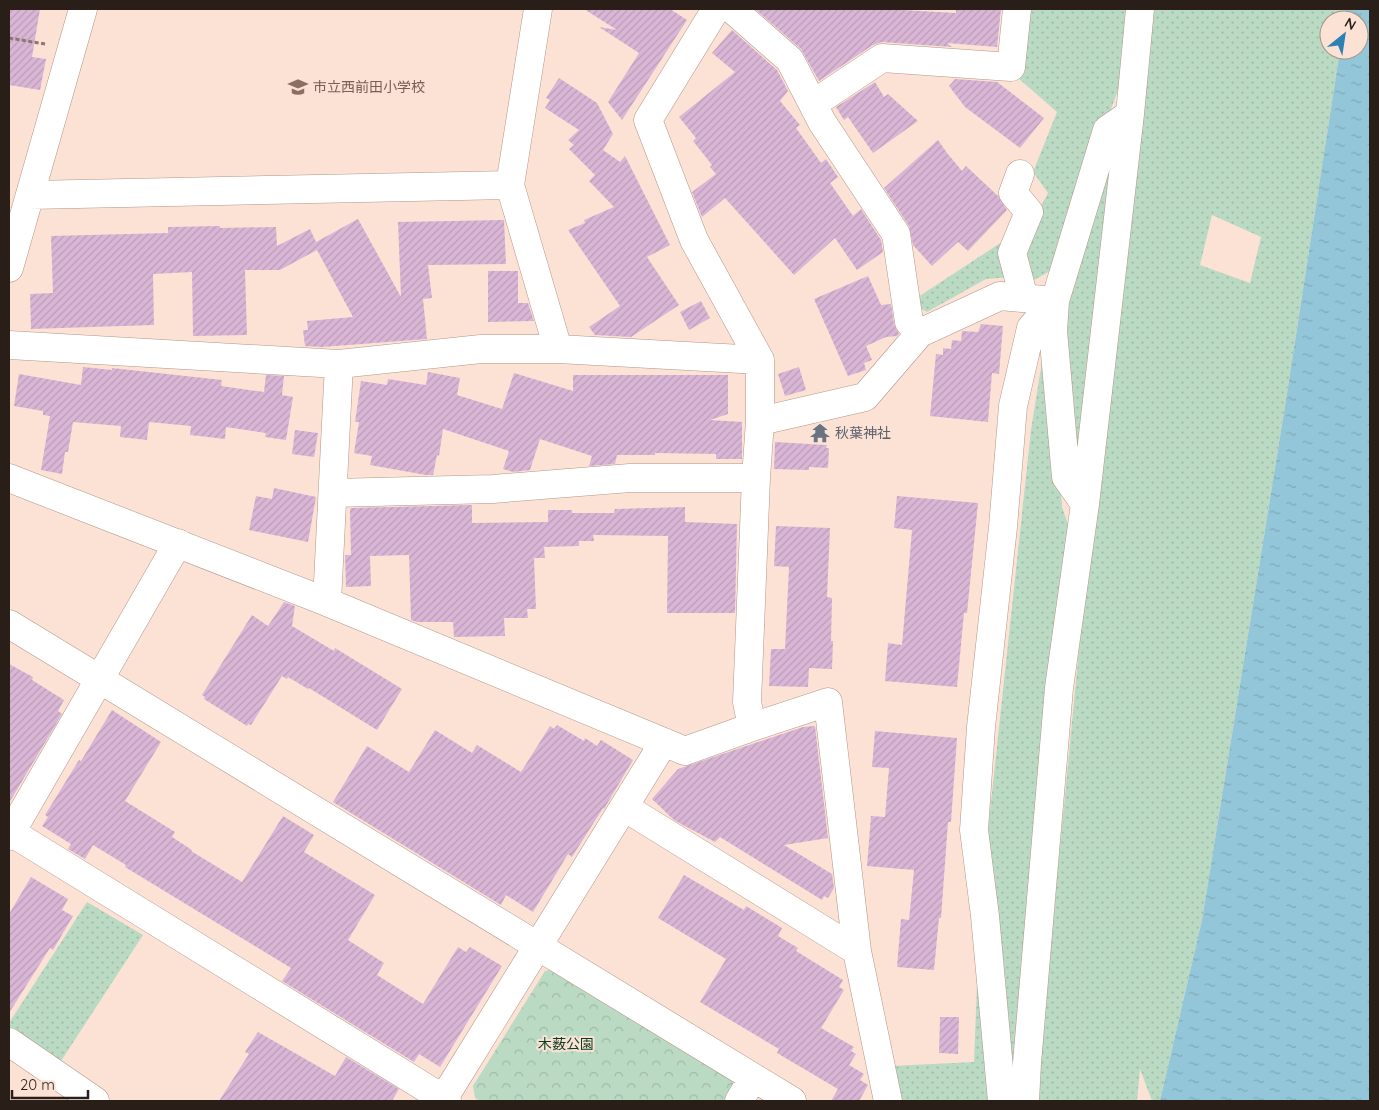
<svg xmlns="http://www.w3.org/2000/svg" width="1379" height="1110" font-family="Quicksand,'Noto Sans JP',sans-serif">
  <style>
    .grass { fill: url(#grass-dots); fill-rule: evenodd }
    .park { fill: url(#park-crowns) }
    .water { fill: url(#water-ripples) }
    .building { fill: url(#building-hatch) }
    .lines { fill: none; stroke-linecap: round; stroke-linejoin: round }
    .minor-casing { stroke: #b39687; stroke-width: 29 }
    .path { stroke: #89786f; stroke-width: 3; stroke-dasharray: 4 2.5; stroke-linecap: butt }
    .minor { stroke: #fff; stroke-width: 28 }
    .labels { text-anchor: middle; stroke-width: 4; stroke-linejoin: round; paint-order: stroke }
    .education-label { font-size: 14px; fill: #785e54; stroke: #fbe2d5; text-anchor: start }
    .worship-label { font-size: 14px; fill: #5b616d; stroke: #fbe2d5; text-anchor: start }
    .park-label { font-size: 14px; fill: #093d22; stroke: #fbe2d5 }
  </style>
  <defs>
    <pattern id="grass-dots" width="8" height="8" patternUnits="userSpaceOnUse" patternTransform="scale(1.25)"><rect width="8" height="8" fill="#badac4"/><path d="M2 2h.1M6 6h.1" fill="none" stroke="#a0bba8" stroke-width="1.8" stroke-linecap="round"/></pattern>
    <pattern id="park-crowns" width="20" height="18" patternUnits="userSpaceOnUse" patternTransform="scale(1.25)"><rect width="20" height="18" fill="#badac4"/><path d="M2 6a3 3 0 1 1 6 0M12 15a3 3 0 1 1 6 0" fill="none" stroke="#a0bba8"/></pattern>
    <pattern id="water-ripples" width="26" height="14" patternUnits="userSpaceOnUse" patternTransform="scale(1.25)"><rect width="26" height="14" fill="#93c6d8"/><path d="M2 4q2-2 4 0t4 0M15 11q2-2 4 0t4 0" fill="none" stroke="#7faab9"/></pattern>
    <pattern id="building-hatch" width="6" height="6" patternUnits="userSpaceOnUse" patternTransform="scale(1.25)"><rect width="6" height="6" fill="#dab6d6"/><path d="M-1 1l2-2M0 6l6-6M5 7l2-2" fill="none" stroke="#bb9cb7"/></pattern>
  </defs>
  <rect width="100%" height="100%" fill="#fbe2d5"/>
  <!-- grass -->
  <path class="grass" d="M 1026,9 L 1128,9 L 1122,79 L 1052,270 L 1034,280 L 1023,240 L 1048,193 L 1033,172 L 1057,112 L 1018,78 Z
    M 1149,9 L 1346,9 L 1344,20 L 1329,20 L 1329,50 L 1340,50 L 1286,400 L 1202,920 L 1160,1101 L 1152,1101 L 1140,1069 L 1137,1101 L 1037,1101 L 1039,1066 L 1098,452 ZM 1212,215 L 1261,237 L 1250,283 L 1200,265 Z
    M 1114,140 L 1078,475 L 1062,298 Z
    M 1011,236 L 1011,277 L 986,279 L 927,312 L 918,307 L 915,299 Z
    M 1048,324 L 1062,507 L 1071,533 L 1013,1101 L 988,830 L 1031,430 Z
    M 87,902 L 143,935 L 61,1061 L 9,1028 L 9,1023 Z
    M 978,959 L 992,1101 L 900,1101 L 892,1066 L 974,1062 Z"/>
  <!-- park -->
  <path class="park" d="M 553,969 L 733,1081 L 735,1089 L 728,1101 L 480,1101 L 475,1098 L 473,1086 L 545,971 Z"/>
  <!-- water -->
  <path class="water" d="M 1346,9 L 1370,9 L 1370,1101 L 1160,1101 L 1202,920 L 1286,400 L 1340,50 L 1359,50 L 1359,20 L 1344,20 Z"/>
  <!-- building -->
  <path class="building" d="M 9,9 L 40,9 L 32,57 L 46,59 L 40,90 L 9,85 Z
    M 584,9 L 670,9 L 687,20 L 622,120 L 608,102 L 639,53 L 599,27 L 617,30 Z
    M 755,9 L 884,9 L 956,13 L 956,9 L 1001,9 L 997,47 L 947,43 L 952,47 L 882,42 L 873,45 L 819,81 L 801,49 Z
    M 732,30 L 777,70 L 788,91 L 780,101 L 800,125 L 796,128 L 821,163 L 826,159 L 838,177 L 830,183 L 853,216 L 861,209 L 881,240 L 883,252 L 857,270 L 835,238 L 794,275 L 725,198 L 702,217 L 692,192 L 716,174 L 710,167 L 712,165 L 693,141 L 696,138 L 679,117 L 735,72 L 712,53 Z
    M 559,78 L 597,103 L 613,134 L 603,150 L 620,162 L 625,156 L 670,245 L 647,257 L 679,305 L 631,337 L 595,335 L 589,327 L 620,306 L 568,230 L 585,223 L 584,220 L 614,207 L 589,181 L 595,175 L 569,149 L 574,145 L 568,140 L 579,130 L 545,108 L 550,100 L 546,98 Z
    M 955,79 L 997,82 L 1044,118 L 1020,148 L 965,107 L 949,86 Z
    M 875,82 L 884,97 L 888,94 L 918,121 L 873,153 L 848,117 L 844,120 L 836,107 Z
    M 938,140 L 947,153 L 962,171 L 966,166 L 998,196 L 1007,210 L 968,251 L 958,242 L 932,266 L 913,245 L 909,226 L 884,188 Z
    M 358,219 L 401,297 L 398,222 L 504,220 L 506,264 L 428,265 L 432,298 L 423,299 L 427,339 L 322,347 L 305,346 L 303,330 L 308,330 L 307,321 L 353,317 L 317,250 L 280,270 L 245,270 L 247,335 L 193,336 L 192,272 L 153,274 L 154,325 L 31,329 L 30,294 L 53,293 L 51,236 L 168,233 L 168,227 L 220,226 L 220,228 L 276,227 L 277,246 L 310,229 L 316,242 Z
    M 488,271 L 518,271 L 518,303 L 528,303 L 534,321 L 488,322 Z
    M 868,276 L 881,305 L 891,304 L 894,324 L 899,334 L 897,336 L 886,337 L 866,346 L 872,360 L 864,363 L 866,370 L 848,376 L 814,299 Z
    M 701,301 L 710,318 L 689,330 L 680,312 Z
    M 981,324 L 1003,326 L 999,374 L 992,373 L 988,422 L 930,416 L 936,354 L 943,355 L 943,348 L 951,349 L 952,340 L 961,341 L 962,331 L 978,332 Z
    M 83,367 L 112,370 L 112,368 L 222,380 L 221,386 L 264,392 L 266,375 L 284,376 L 282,395 L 293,397 L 286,440 L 265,437 L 266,433 L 226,427 L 225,439 L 190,435 L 191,426 L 149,422 L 147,440 L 120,437 L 121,426 L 73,422 L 68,452 L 65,452 L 62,474 L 41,470 L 50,416 L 43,415 L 43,411 L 14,406 L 19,374 L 81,385 Z
    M 799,367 L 806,390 L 785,396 L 778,374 Z
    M 428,372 L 460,378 L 457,395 L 502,409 L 514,373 L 573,391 L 573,375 L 728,375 L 728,414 L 710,420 L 742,422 L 742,459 L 716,459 L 716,454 L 655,453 L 655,455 L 617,455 L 615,464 L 589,466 L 592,456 L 540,439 L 530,470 L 513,472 L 503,469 L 509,451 L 443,429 L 439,456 L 437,455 L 433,475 L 426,475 L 370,465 L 372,456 L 354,453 L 359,422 L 355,422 L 361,381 L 387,385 L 388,379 L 426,385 Z
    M 295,430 L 318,433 L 314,457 L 292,454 Z
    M 775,442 L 827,445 L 826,448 L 829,448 L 828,468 L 809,467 L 809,470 L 774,469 Z
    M 274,488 L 316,497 L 308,542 L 249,530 L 256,496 L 272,499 Z
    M 897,496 L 978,503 L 967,613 L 964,613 L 957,687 L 885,681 L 888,643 L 902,645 L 912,530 L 894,528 Z
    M 472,505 L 472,523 L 548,522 L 548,510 L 572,510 L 572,513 L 614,513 L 615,509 L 685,507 L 685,522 L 737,524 L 735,613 L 667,613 L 668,536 L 593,535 L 594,541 L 579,541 L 579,546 L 544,547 L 545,558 L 534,558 L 536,609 L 527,609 L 528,618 L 504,618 L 505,636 L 454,637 L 453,622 L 417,622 L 411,620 L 409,555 L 370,556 L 371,586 L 346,587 L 345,555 L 351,555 L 350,510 L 351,508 Z
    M 776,526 L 830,528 L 827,597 L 832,598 L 831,641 L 833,641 L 832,669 L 809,668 L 808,687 L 769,686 L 771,649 L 785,649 L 789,567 L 774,566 Z
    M 284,602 L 295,606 L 292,626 L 334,651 L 335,648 L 402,689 L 377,730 L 309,688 L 308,689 L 288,677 L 287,679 L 282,676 L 251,725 L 248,724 L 247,726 L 204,699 L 205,697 L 202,695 L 252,615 L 268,626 Z
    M 9,664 L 33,677 L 32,680 L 64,700 L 58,711 L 62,714 L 9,803 Z
    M 112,710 L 161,742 L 125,801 L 175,832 L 172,837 L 192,850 L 191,851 L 242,882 L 283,816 L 314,835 L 304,852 L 375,895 L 348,940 L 384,963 L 377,975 L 423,1004 L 458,947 L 466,952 L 470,947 L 502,966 L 440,1067 L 419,1054 L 414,1062 L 282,981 L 291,968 L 125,867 L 126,865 L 93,845 L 85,859 L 68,849 L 71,844 L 42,826 L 48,817 L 45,815 L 79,760 L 81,761 Z
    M 557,725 L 584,741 L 585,738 L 597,746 L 601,740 L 633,760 L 604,809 L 603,808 L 572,857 L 568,854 L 533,912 L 506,895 L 501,905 L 333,802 L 367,746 L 409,772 L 435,730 L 472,753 L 477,745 L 521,772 L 550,726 L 554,729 Z
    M 815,726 L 828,838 L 784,845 L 832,874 L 834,888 L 828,898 L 824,896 L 822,900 L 720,837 L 715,842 L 683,825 L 674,820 L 652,799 L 678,769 L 803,727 Z
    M 875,731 L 957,738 L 951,822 L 948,822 L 941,918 L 939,918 L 934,970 L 897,967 L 901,919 L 909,920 L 914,870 L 867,866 L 871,816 L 885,817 L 889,768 L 872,767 Z
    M 684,875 L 744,910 L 746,906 L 782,928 L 778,936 L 798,948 L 796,951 L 843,980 L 839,987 L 844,990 L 821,1028 L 854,1047 L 851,1051 L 856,1054 L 849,1065 L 864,1074 L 860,1080 L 868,1085 L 859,1101 L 831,1101 L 838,1089 L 777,1053 L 779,1049 L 700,1002 L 726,959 L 658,918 Z
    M 31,877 L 68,899 L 62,910 L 73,916 L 53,950 L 50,948 L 9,1013 L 9,914 Z
    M 940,1017 L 959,1017 L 958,1054 L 939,1053 Z
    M 258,1032 L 335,1076 L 346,1057 L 399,1089 L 392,1101 L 219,1101 L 249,1054 L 245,1052 Z"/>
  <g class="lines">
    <defs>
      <path id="minor" d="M 538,9 L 510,185 L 558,349
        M 716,9 L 648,120 L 694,240 L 760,360 L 760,421 L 756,478 L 747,702 L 752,727
        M 732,9 L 790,60 L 822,122 L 896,234 L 909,322 L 920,333
        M 813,104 L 882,58 L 1011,67 L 1017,9
        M 1020,174 L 1013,193 L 1029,212 L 1012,253 L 1024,298
        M 30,195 L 510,185
        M 9,268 L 83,9
        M 9,345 L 339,364 L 481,349 L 558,349 L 760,360
        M 760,421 L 865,397 L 920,333 L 1000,296 L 1055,301 L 1053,331 L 1066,477 L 1085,504
        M 9,478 L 327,602 L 685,751 L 752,727 L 828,702 L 857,951 L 888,1101
        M 333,493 L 493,489 L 630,478 L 756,478
        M 327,602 L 339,364
        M 9,624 L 792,1101
        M 624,807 L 857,951
        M 9,831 L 447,1101
        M 9,836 L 178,543
        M 9,1042 L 95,1101
        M 442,1101 L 664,742
        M 739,1101 L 753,1078
        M 1002,1101 L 985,916 L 974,830 L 981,727 L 1003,527 L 1013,406 L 1031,328 L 1055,301 L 1107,130 L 1130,114
        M 1025,1101 L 1027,1063 L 1059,688 L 1085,504 L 1130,114 L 1140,9"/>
    </defs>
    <!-- minor casing -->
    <use href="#minor" class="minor-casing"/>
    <!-- path -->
    <path class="path" d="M 9,38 L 45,44"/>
    <!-- minor -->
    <use href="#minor" class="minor"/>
  </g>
  <!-- icons -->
  <defs>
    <symbol id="school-bare" viewBox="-9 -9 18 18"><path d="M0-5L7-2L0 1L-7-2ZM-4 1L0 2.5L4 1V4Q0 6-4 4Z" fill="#8d6e63" stroke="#fbe2d5" stroke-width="2.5" paint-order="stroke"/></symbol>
    <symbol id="temple-bare" viewBox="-9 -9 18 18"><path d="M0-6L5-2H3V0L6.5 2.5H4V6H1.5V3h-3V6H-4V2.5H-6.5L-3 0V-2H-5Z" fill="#6b7280" stroke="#fbe2d5" stroke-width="2.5" paint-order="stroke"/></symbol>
  </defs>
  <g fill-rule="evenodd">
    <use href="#school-bare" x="284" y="73" width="28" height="28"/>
    <use href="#temple-bare" x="806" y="419" width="28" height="28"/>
  </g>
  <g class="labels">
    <!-- education labels -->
    <g class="education-label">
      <text x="313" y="92">市立西前田小学校</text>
    </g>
    <!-- worship labels -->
    <g class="worship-label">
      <text x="835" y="438">秋葉神社</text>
    </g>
    <!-- park labels -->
    <g class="park-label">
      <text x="566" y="1049">木薮公園</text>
    </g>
  </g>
  <!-- border -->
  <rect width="1379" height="1110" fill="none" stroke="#291e18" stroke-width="20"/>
  <!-- north arrow -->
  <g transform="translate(1344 35) rotate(30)"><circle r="24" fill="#fbe2d5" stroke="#a79489"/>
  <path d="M0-4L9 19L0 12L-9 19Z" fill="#2e81b2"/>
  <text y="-8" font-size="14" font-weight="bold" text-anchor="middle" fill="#291e18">N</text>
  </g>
  <!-- scale -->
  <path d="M12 1090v8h76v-8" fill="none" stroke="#291e18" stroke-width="2.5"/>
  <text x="20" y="1090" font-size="15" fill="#291e18" stroke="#fbe2d5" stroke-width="4" paint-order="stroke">20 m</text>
</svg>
